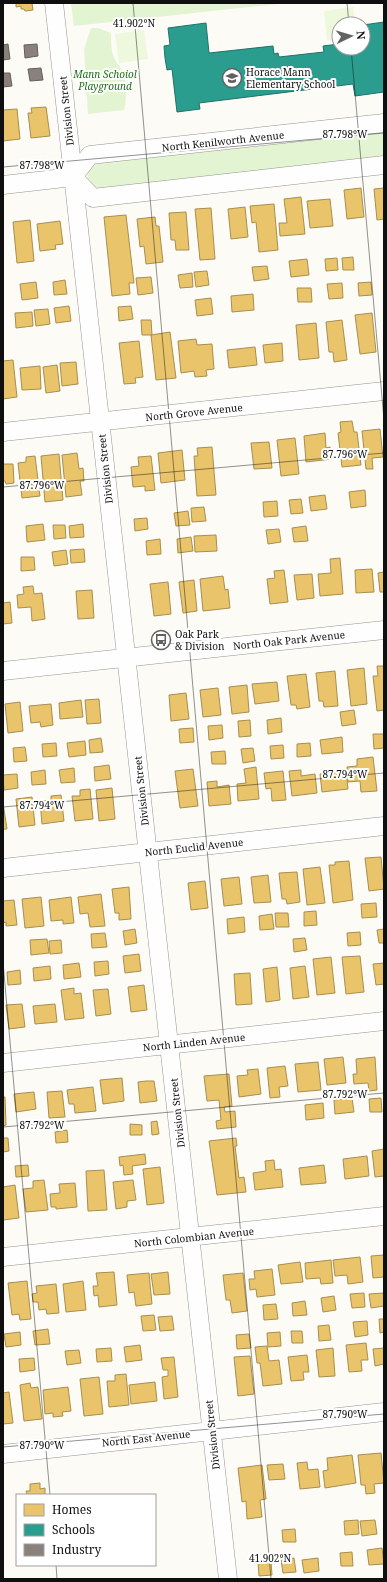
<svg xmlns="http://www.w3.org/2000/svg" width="387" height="1582" font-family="'Noto Serif',serif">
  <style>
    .green { fill: #e3f4d2 }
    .pitch { fill: #edf8dd }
    .homes { fill: #e9c46a; stroke: #a88e4f }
    .schools { fill: #2a9d8f; stroke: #227269 }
    .industry { fill: #8a817c; stroke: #655f5b }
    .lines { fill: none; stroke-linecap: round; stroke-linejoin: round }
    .minor-casing { stroke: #969593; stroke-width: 19 }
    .minor { stroke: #fffefe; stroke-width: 18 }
    .ticks { fill: none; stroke: #0f0f0f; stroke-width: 1; stroke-opacity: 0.45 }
    .labels { text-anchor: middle; stroke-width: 4; stroke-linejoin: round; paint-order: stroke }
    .poi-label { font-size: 10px; fill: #0f0f0f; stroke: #fff; text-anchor: start }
    .park-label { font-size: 10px; font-style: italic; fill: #216f17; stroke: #fff }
    .street-label { font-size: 10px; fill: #0f0f0f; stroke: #fff }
    .ticks-label { font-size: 10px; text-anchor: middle; fill: #0f0f0f; stroke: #fff; stroke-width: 4; stroke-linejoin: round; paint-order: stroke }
  </style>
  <rect width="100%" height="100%" fill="#fcfbf5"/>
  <!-- green -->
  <path class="green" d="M 71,3 L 287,3 L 74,26 Z
    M 91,28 L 98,28 L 111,33 C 111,53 112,59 126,74 C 124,89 128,96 124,110 L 88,114 L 84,49 Z
    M 384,130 L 384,157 L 93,189 L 88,182 L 87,169 L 91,163 Z"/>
  <!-- pitch -->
  <path class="pitch" d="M 353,7 L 355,24 L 339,24 L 339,39 L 327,40 L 324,11 Z
    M 144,30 L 148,59 L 119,63 L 115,34 Z"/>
  <!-- homes -->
  <path class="homes" d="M 16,3 L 32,3 L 33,10 L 25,11 L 24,9 L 21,9 L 21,6 L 16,7 Z
    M 46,107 L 50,136 L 31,138 L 28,113 L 32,113 L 31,108 Z
    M 17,109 L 20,139 L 3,141 L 3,110 Z
    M 361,188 L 364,217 L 347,219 L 344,190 Z
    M 384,188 L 384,219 L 377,220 L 374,189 Z
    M 301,197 L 305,234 L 280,236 L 279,223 L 287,223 L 284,199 Z
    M 330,199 L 333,226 L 310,228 L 307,201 Z
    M 274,204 L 278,250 L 259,252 L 256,222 L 252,223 L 250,206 Z
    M 245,207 L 248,237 L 231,239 L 228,209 Z
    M 211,208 L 215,259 L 200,260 L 195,209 Z
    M 186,212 L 189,250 L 176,250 L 175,240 L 171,240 L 169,213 Z
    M 126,215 L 134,283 L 129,283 L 130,294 L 112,296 L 104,217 Z
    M 155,217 L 156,226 L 159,226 L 163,262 L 146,264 L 144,246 L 140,247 L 137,219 Z
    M 30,220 L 34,261 L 17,263 L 13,222 Z
    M 60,221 L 63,244 L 55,245 L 56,249 L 40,251 L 37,224 Z
    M 353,257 L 354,270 L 343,270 L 342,258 Z
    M 337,258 L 338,270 L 326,271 L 325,259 Z
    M 307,259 L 309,275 L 291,277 L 289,261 Z
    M 267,266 L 269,279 L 254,281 L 252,267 Z
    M 207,271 L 209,285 L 196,287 L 194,272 Z
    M 192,273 L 193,287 L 180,288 L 178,275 Z
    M 151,277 L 153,293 L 138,295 L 136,278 Z
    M 65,280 L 67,294 L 54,295 L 53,282 Z
    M 36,282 L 38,298 L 22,300 L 20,284 Z
    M 371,282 L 372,295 L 359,296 L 358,283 Z
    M 342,283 L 343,298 L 329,299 L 327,284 Z
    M 297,288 L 311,288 L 312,302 L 298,302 Z
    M 253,294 L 254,310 L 232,312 L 231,296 Z
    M 211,298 L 213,314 L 197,316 L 195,300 Z
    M 69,306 L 71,321 L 56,323 L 54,308 Z
    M 131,306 L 133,319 L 119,321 L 118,307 Z
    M 48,309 L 50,324 L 36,326 L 34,310 Z
    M 32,312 L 33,326 L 16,328 L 15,313 Z
    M 372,313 L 376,352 L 360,354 L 355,315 Z
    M 141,320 L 151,320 L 152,335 L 142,335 Z
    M 342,320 L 347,360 L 334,362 L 333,352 L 329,352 L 326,322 Z
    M 316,323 L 319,358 L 299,360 L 296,325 Z
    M 170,332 L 176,378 L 156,380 L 151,335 Z
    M 196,339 L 197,345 L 212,344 L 214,369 L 206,370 L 207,376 L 195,377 L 194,371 L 181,373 L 178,341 Z
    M 139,341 L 143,377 L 135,378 L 136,383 L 124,384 L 119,343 Z
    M 282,343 L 283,361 L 265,363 L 263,345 Z
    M 255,347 L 257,365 L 229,368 L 227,350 Z
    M 13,360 L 17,397 L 3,399 L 3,361 Z
    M 76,362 L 78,384 L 62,386 L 60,363 Z
    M 57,365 L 60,391 L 46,393 L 43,367 Z
    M 40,366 L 41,389 L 22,390 L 20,368 Z
    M 352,421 L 354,432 L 357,432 L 361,465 L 342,467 L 338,433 L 341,432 L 340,422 Z
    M 380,429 L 383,457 L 372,458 L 373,469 L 366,469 L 362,431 Z
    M 325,433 L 326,448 L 330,447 L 332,459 L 306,462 L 304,436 Z
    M 295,438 L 299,474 L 281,476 L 277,440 Z
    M 269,442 L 272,468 L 254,469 L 251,443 Z
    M 212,447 L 216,495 L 197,496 L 194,456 L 198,456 L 197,448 Z
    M 182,450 L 185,480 L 161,483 L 158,453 Z
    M 77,453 L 79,469 L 83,468 L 84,481 L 80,481 L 82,495 L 66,497 L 62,455 Z
    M 59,454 L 63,500 L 45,502 L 41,456 Z
    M 35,456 L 40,496 L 22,498 L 18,463 L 26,462 L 26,457 Z
    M 151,456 L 155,490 L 145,491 L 145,486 L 133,487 L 131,467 L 139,466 L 138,457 Z
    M 3,464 L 13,464 L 14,483 L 6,484 L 5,481 L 3,481 Z
    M 365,490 L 366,506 L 351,508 L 349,492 Z
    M 325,495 L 327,509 L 311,511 L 309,497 Z
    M 301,499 L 303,513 L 291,514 L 289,500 Z
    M 277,501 L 278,516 L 264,517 L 263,502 Z
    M 204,507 L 206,521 L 192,522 L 191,508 Z
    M 188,511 L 190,525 L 176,526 L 174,513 Z
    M 147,518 L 148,529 L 135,531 L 134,519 Z
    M 43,524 L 45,540 L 27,542 L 26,526 Z
    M 83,524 L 84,537 L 70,538 L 69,526 Z
    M 53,525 L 65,525 L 66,538 L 54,539 Z
    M 306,526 L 308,541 L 294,542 L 292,528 Z
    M 279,529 L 281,542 L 268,544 L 266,530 Z
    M 216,535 L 217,551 L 195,552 L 194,536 Z
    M 191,537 L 193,551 L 178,553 L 177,539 Z
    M 160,539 L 161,554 L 147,555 L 146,541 Z
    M 84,549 L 85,562 L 71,563 L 70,550 Z
    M 66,550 L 68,564 L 54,566 L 52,552 Z
    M 21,557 L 34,557 L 35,570 L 21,571 Z
    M 340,558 L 343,594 L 320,596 L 318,574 L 331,573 L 330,559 Z
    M 372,569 L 374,592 L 356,593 L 355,570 Z
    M 284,570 L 288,602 L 270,604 L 267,579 L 275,578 L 274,571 Z
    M 384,572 L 384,592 L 380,592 L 378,573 Z
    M 312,574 L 314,598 L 297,600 L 294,575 Z
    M 223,576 L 225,590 L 228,589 L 230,608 L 203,611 L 200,579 Z
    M 194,580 L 197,611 L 183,613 L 179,582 Z
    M 168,582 L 171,614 L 154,616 L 150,584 Z
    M 33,586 L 34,594 L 42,593 L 45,619 L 32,621 L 31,607 L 18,608 L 17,595 L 24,594 L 23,587 Z
    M 92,590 L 94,618 L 78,619 L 76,591 Z
    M 10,602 L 12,623 L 3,624 L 3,603 Z
    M 377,666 L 384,666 L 384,710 L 377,711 L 373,676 L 378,676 Z
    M 364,668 L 367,704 L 351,706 L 347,670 Z
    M 335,671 L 338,706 L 324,707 L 323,701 L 319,701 L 316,673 Z
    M 306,674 L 310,707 L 297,709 L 296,705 L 291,705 L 287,676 Z
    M 277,682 L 279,701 L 255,704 L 252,684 Z
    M 247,685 L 249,712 L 232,714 L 229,687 Z
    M 218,688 L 221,715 L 203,717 L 200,690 Z
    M 186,693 L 189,719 L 171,721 L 169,695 Z
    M 99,699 L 101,723 L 87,724 L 85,700 Z
    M 81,700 L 83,717 L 60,719 L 59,703 Z
    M 20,702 L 23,731 L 8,733 L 5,704 Z
    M 51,704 L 53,725 L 41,727 L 40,722 L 31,723 L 29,706 Z
    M 354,710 L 356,724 L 342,726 L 340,712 Z
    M 281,718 L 282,732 L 268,734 L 267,720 Z
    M 250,720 L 251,736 L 239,737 L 238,721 Z
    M 222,725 L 223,738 L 209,740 L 208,726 Z
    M 193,728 L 194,742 L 180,743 L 179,729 Z
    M 373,734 L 384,734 L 384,748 L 374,749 Z
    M 342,737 L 343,752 L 322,754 L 320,740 Z
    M 101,738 L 103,752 L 90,753 L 89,740 Z
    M 85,741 L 86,755 L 69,757 L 67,743 Z
    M 56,743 L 57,756 L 43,757 L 42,744 Z
    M 310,743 L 311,756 L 297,757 L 297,744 Z
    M 283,745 L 284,758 L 271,759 L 270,746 Z
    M 25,747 L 27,761 L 14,762 L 13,748 Z
    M 253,748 L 255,761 L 243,763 L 241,749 Z
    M 225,751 L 226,764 L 212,764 L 211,752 Z
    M 373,757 L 377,791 L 361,792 L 360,781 L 348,782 L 347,767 L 357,766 L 357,759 Z
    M 109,765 L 111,779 L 95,781 L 94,767 Z
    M 256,767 L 259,799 L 238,801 L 237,784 L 246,783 L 244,769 Z
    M 74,768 L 75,782 L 61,783 L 59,770 Z
    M 193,769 L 198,806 L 180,808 L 175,771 Z
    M 45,770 L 46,784 L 32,785 L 31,772 Z
    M 301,770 L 301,776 L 315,774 L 317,793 L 292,796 L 289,771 Z
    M 283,771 L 286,800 L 272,801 L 271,788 L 266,789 L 264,773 Z
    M 346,771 L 348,789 L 322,792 L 320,774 Z
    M 17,774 L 18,788 L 4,790 L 3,775 Z
    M 217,781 L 217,787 L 229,785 L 231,804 L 209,806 L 207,782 Z
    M 112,788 L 115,819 L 99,821 L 96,790 Z
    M 90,789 L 93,819 L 75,821 L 72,796 L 80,796 L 80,790 Z
    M 61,795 L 64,821 L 42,824 L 40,801 L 51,800 L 51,796 Z
    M 32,797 L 35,825 L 19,827 L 16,799 Z
    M 3,803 L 7,829 L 3,829 Z
    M 381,857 L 384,889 L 369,891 L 365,858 Z
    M 349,861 L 353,900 L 333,903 L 329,865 L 335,865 L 335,862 Z
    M 320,867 L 325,903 L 307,905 L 303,869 Z
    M 297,872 L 300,902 L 287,904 L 286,899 L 282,899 L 279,873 Z
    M 268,875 L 271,902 L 254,903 L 251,877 Z
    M 239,877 L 242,904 L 224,906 L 221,879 Z
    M 205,881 L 208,908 L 191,910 L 188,883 Z
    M 129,887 L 131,919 L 119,920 L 119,913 L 115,913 L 112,889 Z
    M 101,894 L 105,926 L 90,927 L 88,913 L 80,914 L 78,897 Z
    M 41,897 L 44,926 L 25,928 L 22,899 Z
    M 71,897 L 74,923 L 63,924 L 63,920 L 51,921 L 49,900 Z
    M 14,900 L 17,925 L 6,926 L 6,922 L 3,923 L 3,901 Z
    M 376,903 L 377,917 L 362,918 L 361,904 Z
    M 316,911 L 317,925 L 304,926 L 304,912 Z
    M 275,913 L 288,913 L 289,927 L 276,927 Z
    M 272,914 L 274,929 L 260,930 L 259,916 Z
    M 244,917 L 245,932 L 228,934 L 227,919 Z
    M 135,929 L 137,943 L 125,945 L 123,931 Z
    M 384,929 L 384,943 L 379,943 L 377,930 Z
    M 360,932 L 361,945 L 348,946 L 347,933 Z
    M 105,933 L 107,947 L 92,948 L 91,934 Z
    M 305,938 L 307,950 L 294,952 L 293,939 Z
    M 47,939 L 49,953 L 31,955 L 30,940 Z
    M 61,940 L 62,953 L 50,954 L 49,941 Z
    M 139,954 L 141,971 L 125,973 L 123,956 Z
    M 360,956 L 364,992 L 346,994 L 342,957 Z
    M 331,957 L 335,993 L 317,995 L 313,959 Z
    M 108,961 L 109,974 L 95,976 L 94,962 Z
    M 79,963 L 81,977 L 64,979 L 63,965 Z
    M 384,963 L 384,984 L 376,985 L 373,964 Z
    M 50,966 L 51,979 L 34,981 L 33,968 Z
    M 305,966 L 309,997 L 293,999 L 290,968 Z
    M 277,967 L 280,1000 L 266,1002 L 263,969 Z
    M 20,970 L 21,984 L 8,985 L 7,972 Z
    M 250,973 L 252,1004 L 236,1005 L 234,974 Z
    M 144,985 L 147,1010 L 131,1012 L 128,987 Z
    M 74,988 L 74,994 L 81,993 L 84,1018 L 65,1020 L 61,990 Z
    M 108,989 L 111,1014 L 96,1016 L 93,990 Z
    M 22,1004 L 25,1027 L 9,1029 L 6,1005 Z
    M 55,1004 L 57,1022 L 35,1024 L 33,1006 Z
    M 343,1057 L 346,1083 L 327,1085 L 324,1059 Z
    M 375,1057 L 377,1090 L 369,1091 L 368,1083 L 354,1084 L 353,1074 L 357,1074 L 356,1059 Z
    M 318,1062 L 321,1090 L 298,1092 L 295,1064 Z
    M 285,1066 L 288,1086 L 279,1087 L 280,1097 L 270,1098 L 267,1068 Z
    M 258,1069 L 261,1094 L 239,1097 L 237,1076 L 248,1075 L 247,1070 Z
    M 229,1074 L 232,1106 L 224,1107 L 225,1112 L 235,1111 L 236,1127 L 217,1129 L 216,1121 L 221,1120 L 219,1100 L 207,1101 L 204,1076 Z
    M 122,1078 L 124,1101 L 103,1104 L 100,1080 Z
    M 146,1081 L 154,1081 L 157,1101 L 140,1103 L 138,1082 Z
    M 93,1087 L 96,1111 L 75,1113 L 74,1104 L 69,1104 L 67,1090 Z
    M 62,1091 L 65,1117 L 49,1118 L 47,1092 Z
    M 34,1092 L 36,1109 L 16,1112 L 14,1094 Z
    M 3,1097 L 5,1097 L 6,1125 L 3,1126 Z
    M 352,1098 L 354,1112 L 335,1114 L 334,1100 Z
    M 381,1098 L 382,1112 L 370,1112 L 369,1099 Z
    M 323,1103 L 324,1118 L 306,1120 L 305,1105 Z
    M 157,1121 L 159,1134 L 152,1135 L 151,1122 Z
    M 130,1124 L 142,1125 L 142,1135 L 130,1135 Z
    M 67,1130 L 68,1142 L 56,1143 L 55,1132 Z
    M 3,1138 L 8,1138 L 9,1151 L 3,1152 Z
    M 236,1138 L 237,1146 L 235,1146 L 239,1178 L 244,1177 L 246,1192 L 217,1195 L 209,1141 Z
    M 384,1149 L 384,1176 L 375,1177 L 372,1151 Z
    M 145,1154 L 146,1164 L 132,1166 L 133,1174 L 124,1175 L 123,1165 L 120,1166 L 119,1157 Z
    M 367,1156 L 369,1176 L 345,1179 L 343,1159 Z
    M 274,1160 L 275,1170 L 281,1169 L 283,1187 L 255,1190 L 253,1173 L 266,1171 L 265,1161 Z
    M 28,1165 L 29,1176 L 16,1177 L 15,1166 Z
    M 324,1165 L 326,1183 L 301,1185 L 299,1168 Z
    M 160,1167 L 164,1203 L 147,1205 L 143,1169 Z
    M 104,1170 L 107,1210 L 88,1211 L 86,1171 Z
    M 44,1180 L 48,1210 L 26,1212 L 23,1189 L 33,1188 L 33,1181 Z
    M 133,1180 L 136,1200 L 127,1201 L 127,1207 L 116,1209 L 113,1182 Z
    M 75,1183 L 77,1207 L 56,1209 L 56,1207 L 51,1207 L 50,1194 L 60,1193 L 59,1184 Z
    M 15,1185 L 19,1218 L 3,1220 L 3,1187 Z
    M 384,1255 L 384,1277 L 373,1278 L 371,1256 Z
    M 360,1257 L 363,1282 L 348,1284 L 347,1275 L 335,1276 L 333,1260 Z
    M 331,1260 L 333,1283 L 321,1284 L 320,1278 L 306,1279 L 305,1263 Z
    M 300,1262 L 303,1282 L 281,1284 L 278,1265 Z
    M 272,1269 L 275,1295 L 257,1297 L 256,1289 L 250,1290 L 249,1279 L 255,1279 L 254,1271 Z
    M 114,1272 L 117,1305 L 99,1307 L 98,1295 L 94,1296 L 93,1286 L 98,1286 L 96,1273 Z
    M 168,1272 L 170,1294 L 154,1295 L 151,1274 Z
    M 149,1273 L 152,1304 L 136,1306 L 134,1292 L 129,1293 L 127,1275 Z
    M 243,1273 L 247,1311 L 232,1313 L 230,1300 L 226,1300 L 223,1275 Z
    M 27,1281 L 31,1319 L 20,1320 L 19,1314 L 12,1315 L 8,1283 Z
    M 83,1281 L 86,1310 L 66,1312 L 63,1284 Z
    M 56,1284 L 59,1313 L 47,1314 L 46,1309 L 39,1310 L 38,1302 L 33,1302 L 32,1294 L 37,1293 L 36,1286 Z
    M 364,1293 L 365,1307 L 352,1308 L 350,1294 Z
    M 384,1293 L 384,1306 L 371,1308 L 369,1294 Z
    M 334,1296 L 336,1310 L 323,1312 L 321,1298 Z
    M 305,1301 L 307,1315 L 293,1316 L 292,1303 Z
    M 276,1304 L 278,1319 L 264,1320 L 263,1305 Z
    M 154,1315 L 156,1330 L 143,1331 L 141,1316 Z
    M 172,1316 L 174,1330 L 160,1331 L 158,1317 Z
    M 379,1319 L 384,1319 L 384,1332 L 380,1333 Z
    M 367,1321 L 368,1335 L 355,1337 L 353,1322 Z
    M 329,1325 L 331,1340 L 319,1341 L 318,1326 Z
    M 48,1329 L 50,1344 L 35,1345 L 33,1331 Z
    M 291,1331 L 302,1331 L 303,1343 L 292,1343 Z
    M 20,1332 L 21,1345 L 6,1347 L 4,1334 Z
    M 280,1332 L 281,1346 L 268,1347 L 267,1333 Z
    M 249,1334 L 251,1348 L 237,1349 L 236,1335 Z
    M 366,1343 L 368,1360 L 361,1360 L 362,1371 L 349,1372 L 346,1345 Z
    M 140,1345 L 142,1360 L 126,1362 L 124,1347 Z
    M 267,1346 L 269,1361 L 279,1360 L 282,1384 L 263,1386 L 260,1363 L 257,1363 L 255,1347 Z
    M 111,1348 L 112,1361 L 97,1362 L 96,1349 Z
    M 333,1348 L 335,1376 L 319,1377 L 316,1350 Z
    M 384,1348 L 384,1364 L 375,1366 L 373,1349 Z
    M 79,1350 L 81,1363 L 67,1365 L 65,1351 Z
    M 307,1355 L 309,1372 L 303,1372 L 304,1380 L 291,1381 L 288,1357 Z
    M 250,1356 L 254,1394 L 238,1396 L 234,1357 Z
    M 174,1357 L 178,1397 L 164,1399 L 162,1377 L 168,1376 L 168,1370 L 163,1370 L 161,1358 Z
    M 34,1358 L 35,1370 L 20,1372 L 19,1359 Z
    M 126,1374 L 129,1405 L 109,1407 L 107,1381 L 115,1381 L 115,1375 Z
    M 99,1377 L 103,1414 L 84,1416 L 80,1379 Z
    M 155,1382 L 157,1401 L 131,1404 L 129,1385 Z
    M 30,1383 L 31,1388 L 38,1387 L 42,1419 L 24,1421 L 20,1385 Z
    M 68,1387 L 71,1411 L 62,1412 L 63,1416 L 53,1417 L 53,1413 L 45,1414 L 43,1390 Z
    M 9,1392 L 13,1423 L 3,1424 L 3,1393 Z
    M 381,1453 L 384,1483 L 374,1484 L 375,1493 L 366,1494 L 365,1485 L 361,1485 L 358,1455 Z
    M 352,1455 L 356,1483 L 325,1488 L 323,1471 L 328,1470 L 327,1458 Z
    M 307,1462 L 308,1470 L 318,1469 L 320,1487 L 300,1489 L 297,1463 Z
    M 283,1464 L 285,1479 L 269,1480 L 267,1465 Z
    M 262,1465 L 266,1499 L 260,1500 L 262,1517 L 247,1519 L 246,1501 L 242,1502 L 238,1468 Z
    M 40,1483 L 40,1489 L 45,1488 L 45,1495 L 27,1495 L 26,1491 L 30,1491 L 30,1484 Z
    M 358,1520 L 359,1534 L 345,1535 L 344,1521 Z
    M 375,1520 L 377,1534 L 362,1536 L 360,1521 Z
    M 295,1529 L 296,1542 L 283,1542 L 282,1530 Z
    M 382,1548 L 384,1564 L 369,1565 L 367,1550 Z
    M 352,1552 L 353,1566 L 341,1566 L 340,1553 Z
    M 294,1558 L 296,1572 L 283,1573 L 281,1560 Z
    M 318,1558 L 319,1571 L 304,1573 L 302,1560 Z
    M 271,1561 L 272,1575 L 259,1576 L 258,1562 Z"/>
  <!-- schools -->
  <path class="schools" d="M 384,22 L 384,92 L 355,96 L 353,84 L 199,103 L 200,109 L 177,112 L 172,69 L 167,70 L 165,58 L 164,46 L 170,45 L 168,28 L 206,23 L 209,53 L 273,46 L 274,54 L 278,53 L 279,57 L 324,52 L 323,46 L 339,44 L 339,48 L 363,48 L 363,25 Z"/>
  <!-- industry -->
  <path class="industry" d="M 8,44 L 10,59 L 3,60 L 3,45 Z
    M 37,44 L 38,56 L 25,58 L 24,45 Z
    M 41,68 L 43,80 L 30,81 L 28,69 Z
    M 3,73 L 10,73 L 12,86 L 3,87 Z"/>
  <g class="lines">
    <defs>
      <path id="minor" d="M 54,3 L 228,1579
        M 73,177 L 93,198 L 384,165
        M 3,185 L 73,177 L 90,155 L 384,123
        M 3,432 L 384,391
        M 3,671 L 384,630
        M 3,868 L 384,826
        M 3,1063 L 384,1021
        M 3,1257 L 384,1216
        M 3,1454 L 384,1412"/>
    </defs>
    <!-- minor casing -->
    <use href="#minor" class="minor-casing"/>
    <!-- minor -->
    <use href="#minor" class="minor"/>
  </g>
  <!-- ticks -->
  <path class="ticks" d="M 133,3 L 271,1579M 347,3 L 349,24M 351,48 L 384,420M 3,167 L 384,133M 3,487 L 384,453M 3,807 L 384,773M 3,962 L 50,1495M 3,1127 L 384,1093M 3,1447 L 384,1414M 56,1565 L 57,1579"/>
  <!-- icons -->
  <defs>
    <symbol id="school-ring" viewBox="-11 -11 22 22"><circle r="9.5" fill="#fff" stroke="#626260" stroke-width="1.5"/><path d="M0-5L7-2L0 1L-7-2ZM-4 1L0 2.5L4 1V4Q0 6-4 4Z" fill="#626260"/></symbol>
    <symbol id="bus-ring" viewBox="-11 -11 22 22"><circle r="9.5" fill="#fff" stroke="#626260" stroke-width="1.5"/><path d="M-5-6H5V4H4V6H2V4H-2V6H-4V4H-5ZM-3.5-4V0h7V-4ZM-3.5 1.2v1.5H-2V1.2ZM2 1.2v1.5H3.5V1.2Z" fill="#626260"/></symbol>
  </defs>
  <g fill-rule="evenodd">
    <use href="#school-ring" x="221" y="67" width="22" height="22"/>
    <use href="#bus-ring" x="150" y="629" width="22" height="22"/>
  </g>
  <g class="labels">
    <!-- poi labels -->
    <g class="poi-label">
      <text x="246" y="76">Horace Mann<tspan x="246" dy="12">Elementary School</tspan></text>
      <text x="175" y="638">Oak Park<tspan x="175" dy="12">&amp; Division</tspan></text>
    </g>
    <!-- park labels -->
    <g class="park-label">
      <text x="105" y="78">Mann Schoiol<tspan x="105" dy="12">Playground</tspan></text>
    </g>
    <!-- street labels -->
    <g class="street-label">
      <text transform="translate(66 111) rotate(-96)" y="4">Division Street</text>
      <text transform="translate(223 141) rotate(-6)" y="4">North Kenilworth Avenue</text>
      <text transform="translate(194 412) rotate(-6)" y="4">North Grove Avenue</text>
      <text transform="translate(105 469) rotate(-96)" y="4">Division Street</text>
      <text transform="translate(289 640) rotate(-6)" y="4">North Oak Park Avenue</text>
      <text transform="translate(141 791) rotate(-96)" y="4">Division Street</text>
      <text transform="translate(194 847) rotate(-6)" y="4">North Euclid Avenue</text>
      <text transform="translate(194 1042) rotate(-6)" y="4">North Linden Avenue</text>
      <text transform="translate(177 1113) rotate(-96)" y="4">Division Street</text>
      <text transform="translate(194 1237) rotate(-6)" y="4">North Colombian Avenue</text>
      <text transform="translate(212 1435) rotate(-96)" y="4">Division Street</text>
      <text transform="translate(146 1438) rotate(-6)" y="4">North East Avenue</text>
    </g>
  </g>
  <g class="ticks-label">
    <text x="134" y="27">41.902°N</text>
    <text x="345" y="138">87.798°W</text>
    <text x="42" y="169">87.798°W</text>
    <text x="345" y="458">87.796°W</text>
    <text x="42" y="489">87.796°W</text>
    <text x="345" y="778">87.794°W</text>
    <text x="42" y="809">87.794°W</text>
    <text x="345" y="1098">87.792°W</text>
    <text x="42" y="1129">87.792°W</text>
    <text x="345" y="1418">87.790°W</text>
    <text x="42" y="1449">87.790°W</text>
    <text x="270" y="1562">41.902°N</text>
  </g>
  <!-- border -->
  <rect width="387" height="1582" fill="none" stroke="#0f0f0f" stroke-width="8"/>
  <!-- legend -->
  <rect x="16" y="1494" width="140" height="72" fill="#ffffff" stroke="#9f9f9f"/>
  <rect x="24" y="1504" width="20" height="12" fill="#e9c46a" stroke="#9f9f9f"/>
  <text x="52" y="1514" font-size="12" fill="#0f0f0f">Homes</text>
  <rect x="24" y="1524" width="20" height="12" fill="#2a9d8f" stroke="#9f9f9f"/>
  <text x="52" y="1534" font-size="12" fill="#0f0f0f">Schools</text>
  <rect x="24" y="1544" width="20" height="12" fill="#8a817c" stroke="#9f9f9f"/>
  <text x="52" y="1554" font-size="12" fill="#0f0f0f">Industry</text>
  <!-- north arrow -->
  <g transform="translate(351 36) rotate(85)"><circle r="19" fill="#ffffff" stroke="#9f9f9f"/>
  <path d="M0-3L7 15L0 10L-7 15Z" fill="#626260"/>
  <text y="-6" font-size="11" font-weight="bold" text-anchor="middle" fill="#0f0f0f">N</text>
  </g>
</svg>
